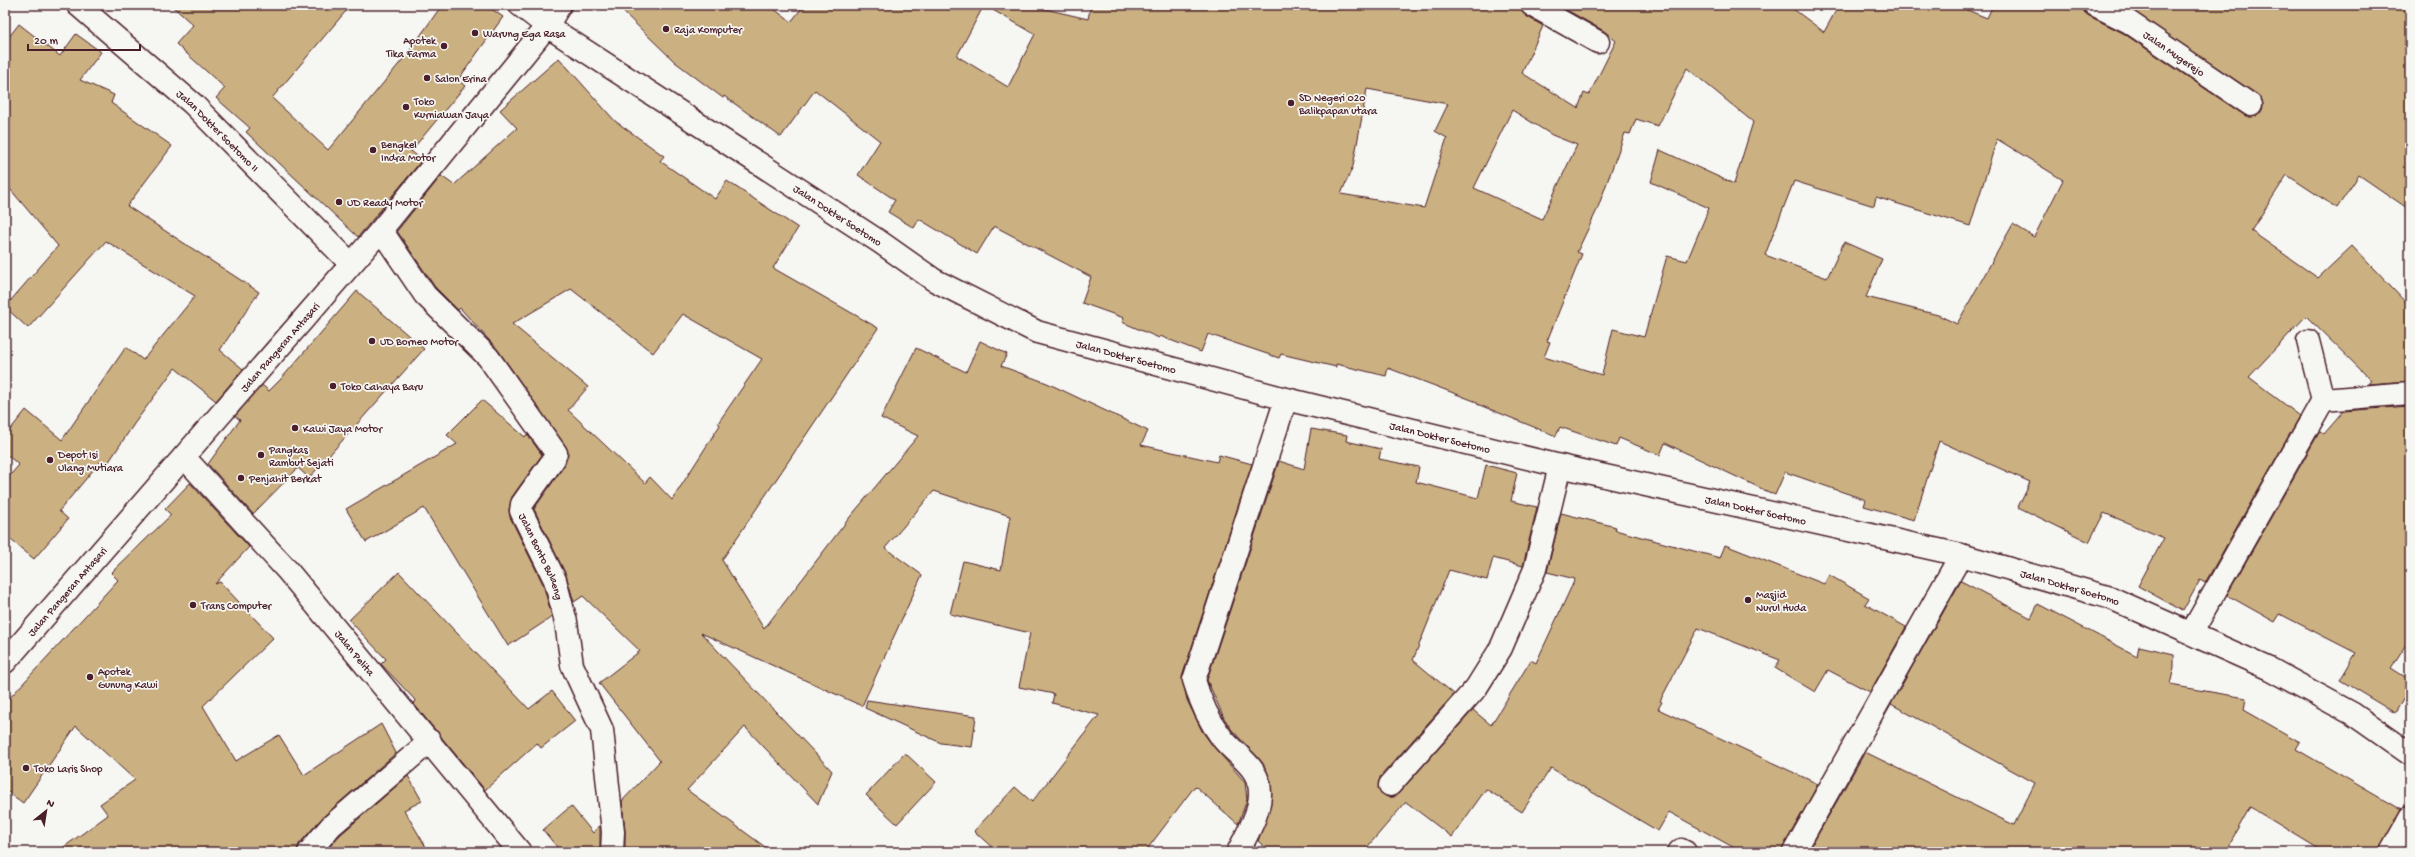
<svg xmlns="http://www.w3.org/2000/svg" width="2415" height="857" font-family="'Gochi Hand',sans-serif">
  <style>
    .building { fill: #cbb181; stroke: #4a1f2b; fill-rule: evenodd }
    .lines { fill: none; stroke-linecap: round; stroke-linejoin: round }
    .lane-casing { stroke: #4a1f2b; stroke-width: 25 }
    .street-casing { stroke: #4a1f2b; stroke-width: 25 }
    .secondary-casing { stroke: #4a1f2b; stroke-width: 25 }
    .lane { stroke: #f6f6f2; stroke-width: 22 }
    .street { stroke: #f6f6f2; stroke-width: 22 }
    .secondary { stroke: #f6f6f2; stroke-width: 22 }
    .poi-dot { fill: #4a1f2b; stroke: #f6f6f2; stroke-width: 1.5 }
    .labels { text-anchor: middle; stroke-width: 3.5; stroke-linejoin: round; paint-order: stroke }
    .poi-label { font-size: 11px; fill: #4a1f2b; stroke: #f6f6f2; text-anchor: start }
    .street-label { font-size: 11px; fill: #4a1f2b; stroke: #f6f6f2 }
  </style>
  <rect width="100%" height="100%" fill="#f6f6f2"/>
  <filter id="ink" filterUnits="userSpaceOnUse"><feTurbulence type="fractalNoise" baseFrequency=".025" numOctaves="2"/><feDisplacementMap in="SourceGraphic" scale="8" xChannelSelector="R" yChannelSelector="G"/><feConvolveMatrix kernelMatrix="1 2 1 2 8 2 1 2 1" color-interpolation-filters="sRGB"/></filter>
  <g filter="url(#ink)">
    <!-- building -->
    <path class="building" d="M 171,5 L 351,5 L 272,98 L 328,150 L 408,53 L 442,5 L 486,5 L 503,17 L 458,80 L 465,86 L 411,151 L 422,160 L 358,237 L 246,132 L 250,128 L 216,98 L 225,88 L 176,44 L 193,25 Z
      M 616,5 L 769,5 L 791,22 L 804,5 L 1028,5 L 1088,19 L 1091,5 L 1520,5 L 1526,16 L 1543,26 L 1522,73 L 1578,108 L 1584,93 L 1589,95 L 1616,41 L 1604,31 L 1558,5 L 1788,5 L 1824,32 L 1839,5 L 1955,5 L 1987,18 L 1993,5 L 2083,5 L 2084,12 L 2089,16 L 2123,33 L 2244,115 L 2250,117 L 2257,116 L 2263,106 L 2262,100 L 2258,95 L 2123,5 L 2410,5 L 2410,210 L 2359,175 L 2337,208 L 2287,175 L 2251,231 L 2318,278 L 2352,246 L 2410,307 L 2410,381 L 2368,384 L 2371,380 L 2306,316 L 2249,377 L 2300,416 L 2205,583 L 2200,580 L 2183,611 L 2138,586 L 2164,538 L 2104,513 L 2089,542 L 2018,507 L 2030,482 L 1939,441 L 1914,520 L 1864,506 L 1866,500 L 1785,472 L 1775,495 L 1665,443 L 1660,455 L 1619,438 L 1616,446 L 1560,427 L 1556,436 L 1477,404 L 1477,402 L 1388,368 L 1386,376 L 1336,364 L 1336,367 L 1281,354 L 1279,358 L 1208,334 L 1201,352 L 1160,336 L 1159,338 L 1122,322 L 1124,318 L 1082,303 L 1091,277 L 994,226 L 977,254 L 919,219 L 914,228 L 888,212 L 895,200 L 858,175 L 880,141 L 815,90 L 781,137 L 724,96 L 723,98 L 675,62 ZM 984,5 L 1035,34 L 1008,87 L 957,56 ZM 1687,68 L 1753,122 L 1734,184 L 1660,150 L 1651,182 L 1709,208 L 1687,261 L 1667,256 L 1644,337 L 1613,329 L 1602,375 L 1544,357 L 1550,342 L 1547,341 L 1582,254 L 1577,252 L 1597,210 L 1625,133 L 1630,134 L 1636,119 L 1658,126 ZM 1367,89 L 1448,104 L 1435,131 L 1447,138 L 1424,208 L 1341,194 L 1353,166 ZM 1512,110 L 1552,135 L 1577,145 L 1542,219 L 1474,188 ZM 1997,139 L 2063,180 L 2034,237 L 2013,224 L 1957,324 L 1938,315 L 1866,297 L 1882,259 L 1844,242 L 1827,278 L 1765,255 L 1794,181 L 1874,206 L 1876,197 L 1970,226 Z
      M 19,24 L 60,56 L 76,34 L 101,52 L 80,80 L 114,95 L 111,103 L 172,146 L 127,206 L 259,292 L 220,350 L 243,369 L 216,401 L 175,368 L 134,424 L 106,466 L 100,462 L 59,511 L 68,519 L 34,559 L 5,535 L 5,481 L 19,465 L 5,453 L 5,436 L 26,410 L 62,440 L 126,347 L 143,360 L 195,296 L 106,241 L 28,328 L 5,307 L 58,246 L 5,183 L 5,42 Z
      M 559,58 L 615,121 L 664,156 L 660,161 L 715,199 L 727,181 L 798,228 L 773,268 L 878,328 L 722,560 L 764,629 L 850,517 L 918,436 L 881,418 L 916,348 L 966,372 L 980,341 L 1007,354 L 1001,366 L 1047,383 L 1148,431 L 1141,445 L 1217,462 L 1219,455 L 1252,464 L 1182,677 L 1187,700 L 1202,731 L 1213,746 L 1245,782 L 1247,800 L 1238,824 L 1195,786 L 1145,852 L 997,852 L 974,831 L 1015,787 L 1032,802 L 1099,715 L 1052,703 L 1054,694 L 1019,687 L 1030,633 L 950,614 L 963,561 L 1001,570 L 1010,516 L 934,491 L 885,548 L 922,575 L 862,706 L 701,633 L 832,771 L 818,804 L 745,727 L 687,790 L 772,852 L 625,852 L 625,831 L 622,801 L 660,761 L 599,683 L 640,651 L 583,596 L 574,602 L 566,575 L 534,509 L 564,466 L 568,451 L 498,350 L 460,308 L 458,310 L 435,287 L 397,231 L 441,176 L 454,185 L 517,128 L 500,110 ZM 571,289 L 653,353 L 683,314 L 762,359 L 718,423 L 720,425 L 672,500 L 650,477 L 645,483 L 568,410 L 588,387 L 512,324 Z
      M 357,291 L 424,349 L 309,478 L 298,468 L 253,514 L 208,464 L 240,420 L 235,416 L 262,385 L 269,391 L 281,379 Z
      M 482,400 L 525,437 L 527,434 L 542,455 L 512,497 L 509,510 L 510,517 L 543,584 L 552,617 L 508,646 L 424,508 L 366,542 L 346,509 L 457,444 L 447,435 Z
      M 2410,406 L 2410,638 L 2391,668 L 2410,680 L 2410,688 L 2395,713 L 2340,680 L 2356,653 L 2280,614 L 2275,622 L 2227,595 L 2320,431 L 2324,434 L 2344,411 Z
      M 1311,429 L 1347,435 L 1346,441 L 1381,449 L 1379,459 L 1419,467 L 1416,482 L 1478,498 L 1486,465 L 1517,473 L 1511,501 L 1537,507 L 1523,566 L 1493,558 L 1487,580 L 1449,570 L 1413,660 L 1454,694 L 1380,777 L 1378,789 L 1387,797 L 1394,797 L 1399,793 L 1473,710 L 1491,725 L 1531,660 L 1536,663 L 1575,579 L 1547,572 L 1561,513 L 1616,527 L 1615,530 L 1720,558 L 1725,545 L 1824,584 L 1829,575 L 1869,598 L 1865,604 L 1906,627 L 1870,692 L 1828,670 L 1815,692 L 1775,668 L 1780,660 L 1698,628 L 1660,701 L 1662,702 L 1658,709 L 1818,784 L 1782,852 L 1742,852 L 1669,812 L 1658,831 L 1551,768 L 1522,812 L 1486,789 L 1452,837 L 1406,802 L 1363,852 L 1270,852 L 1258,841 L 1271,805 L 1271,781 L 1262,762 L 1232,730 L 1224,718 L 1207,680 L 1279,461 L 1304,469 Z
      M 190,483 L 249,547 L 215,584 L 220,582 L 273,638 L 203,706 L 236,761 L 279,735 L 304,775 L 381,724 L 396,753 L 323,817 L 299,844 L 297,852 L 57,852 L 108,815 L 100,804 L 135,780 L 76,726 L 23,803 L 5,790 L 5,703 L 118,580 L 111,573 L 171,515 L 165,509 Z
      M 399,572 L 529,709 L 552,691 L 575,721 L 541,748 L 537,743 L 485,790 L 413,703 L 416,701 L 381,664 L 386,659 L 349,620 Z
      M 1961,581 L 2031,618 L 2038,604 L 2137,656 L 2139,646 L 2174,654 L 2174,667 L 2170,685 L 2246,698 L 2244,710 L 2300,742 L 2296,749 L 2401,810 L 2379,852 L 2324,852 L 2250,807 L 2225,852 L 1808,852 L 1865,752 L 2014,825 L 2035,783 L 1891,704 Z
      M 867,700 L 976,716 L 972,747 L 941,743 L 865,708 Z
      M 905,753 L 936,782 L 897,824 L 866,795 Z
      M 408,776 L 422,801 L 404,810 L 429,852 L 325,852 L 340,835 Z
      M 571,806 L 593,833 L 600,825 L 600,852 L 561,852 L 543,830 Z"/>
    <g class="lines">
      <defs>
        <g id="lane">
          <path id="s1" d="M 381,230 L 425,295 L 488,357 L 556,453 L 554,459 L 522,504 L 521,511 L 555,580 L 566,622 L 572,665 L 602,730 L 613,832 L 612,852"/>
          <path id="s2" d="M 184,457 L 287,570 L 520,852"/>
        </g>
        <g id="street">
          <path id="s3" d="M 78,5 L 193,104 L 350,263"/>
          <path d="M 1532,5 L 1598,42"/>
          <path id="s4" d="M 2095,5 L 2129,22 L 2251,105"/>
          <path d="M 2308,341 L 2323,400 L 2410,393"/>
          <path d="M 2192,632 L 2323,400"/>
          <path id="s5" d="M 5,662 L 381,230 L 547,26 L 560,5"/>
          <path d="M 1390,785 L 1476,688 L 1501,648 L 1535,569 L 1560,466"/>
          <path d="M 309,852 L 331,826 L 430,741"/>
          <path d="M 1238,852 C 1247,834 1259,815 1260,795 C 1261,767 1237,757 1222,738 C 1209,721 1200,701 1194,680 L 1286,399"/>
          <path d="M 1679,852 L 1681,850 L 1685,852"/>
          <path d="M 1794,852 L 1961,555"/>
          <path d="M 2391,852 L 2410,818"/>
        </g>
        <g id="secondary">
          <path id="s6" d="M 520,5 L 547,26 L 880,242 L 934,280 L 1037,332 L 1286,399 L 1560,466 L 1961,555 L 2111,598 L 2270,669 L 2353,714 L 2410,754"/>
        </g>
      </defs>
      <!-- lane casing -->
      <use href="#lane" class="lane-casing"/>
      <!-- street casing -->
      <use href="#street" class="street-casing"/>
      <!-- secondary casing -->
      <use href="#secondary" class="secondary-casing"/>
      <!-- lane -->
      <use href="#lane" class="lane"/>
      <!-- street -->
      <use href="#street" class="street"/>
      <!-- secondary -->
      <use href="#secondary" class="secondary"/>
    </g>
  </g>
  <!-- markers -->
  <g class="poi-dot">
    <circle cx="666" cy="29" r="4"/>
    <circle cx="475" cy="33" r="4"/>
    <circle cx="444" cy="46" r="4"/>
    <circle cx="427" cy="78" r="4"/>
    <circle cx="1291" cy="103" r="4"/>
    <circle cx="406" cy="107" r="4"/>
    <circle cx="373" cy="150" r="4"/>
    <circle cx="339" cy="202" r="4"/>
    <circle cx="372" cy="341" r="4"/>
    <circle cx="333" cy="386" r="4"/>
    <circle cx="295" cy="428" r="4"/>
    <circle cx="261" cy="455" r="4"/>
    <circle cx="50" cy="460" r="4"/>
    <circle cx="241" cy="478" r="4"/>
    <circle cx="1748" cy="600" r="4"/>
    <circle cx="193" cy="605" r="4"/>
    <circle cx="90" cy="677" r="4"/>
    <circle cx="26" cy="768" r="4"/>
  </g>
  <g class="labels">
    <!-- poi labels -->
    <g class="poi-label">
      <text x="674" y="33">Raja Komputer</text>
      <text x="483" y="37">Warung Ega Rasa</text>
      <text x="436" y="44" text-anchor="end">Apotek<tspan x="436" dy="13">Tika Farma</tspan></text>
      <text x="435" y="82">Salon Erina</text>
      <text x="1299" y="101">SD Negeri 020<tspan x="1299" dy="13">Balikpapan utara</tspan></text>
      <text x="414" y="105">Toko<tspan x="414" dy="13">Kurniawan Jaya</tspan></text>
      <text x="381" y="148">Bengkel<tspan x="381" dy="13">Indra Motor</tspan></text>
      <text x="347" y="206">UD Ready Motor</text>
      <text x="380" y="345">UD Borneo Motor</text>
      <text x="341" y="390">Toko Cahaya Baru</text>
      <text x="303" y="432">Kawi Jaya Motor</text>
      <text x="269" y="453">Pangkas<tspan x="269" dy="13">Rambut Sejati</tspan></text>
      <text x="58" y="458">Depot Isi<tspan x="58" dy="13">Ulang Mutiara</tspan></text>
      <text x="249" y="482">Penjahit Berkat</text>
      <text x="1756" y="598">Masjid<tspan x="1756" dy="13">Nurul Huda</tspan></text>
      <text x="201" y="609">Trans Computer</text>
      <text x="98" y="675">Apotek<tspan x="98" dy="13">Gunung Kawi</tspan></text>
      <text x="34" y="772">Toko Laris Shop</text>
    </g>
    <!-- street labels -->
    <g class="street-label">
      <text dy="4" stroke="none"><textPath href="#s4" startOffset="93">Jalan Mugerejo</textPath></text>
      <text dy="4" stroke="none"><textPath href="#s3" startOffset="188">Jalan Dokter Soetomo II</textPath></text>
      <text dy="4" stroke="none"><textPath href="#s6" startOffset="381">Jalan Dokter Soetomo</textPath></text>
      <text dy="4" stroke="none"><textPath href="#s5" startOffset="418">Jalan Pangeran Antasari</textPath></text>
      <text dy="4" stroke="none"><textPath href="#s6" startOffset="705">Jalan Dokter Soetomo</textPath></text>
      <text dy="4" stroke="none"><textPath href="#s6" startOffset="1029">Jalan Dokter Soetomo</textPath></text>
      <text dy="4" stroke="none"><textPath href="#s6" startOffset="1353">Jalan Dokter Soetomo</textPath></text>
      <text dy="4" stroke="none"><textPath href="#s1" startOffset="403">Jalan Bonto Bulaeng</textPath></text>
      <text dy="4" stroke="none"><textPath href="#s6" startOffset="1677">Jalan Dokter Soetomo</textPath></text>
      <text dy="4" stroke="none"><textPath href="#s5" startOffset="94">Jalan Pangeran Antasari</textPath></text>
      <text dy="4" stroke="none"><textPath href="#s2" startOffset="260">Jalan Pelita</textPath></text>
    </g>
  </g>
  <!-- margin -->
  <rect width="2415" height="857" fill="none" stroke="#f6f6f2" stroke-width="20"/>
  <rect x="10" y="10" width="2395" height="837" fill="none" stroke="#4a1f2b" stroke-width="1.5" filter="url(#ink)"/>
  <!-- north arrow -->
  <g transform="translate(46 811) rotate(30)" stroke="#f6f6f2" stroke-width="3" paint-order="stroke">
  <path d="M0-3L7 15L0 10L-7 15Z" fill="#4a1f2b"/>
  <text y="-6" font-size="11" font-weight="bold" text-anchor="middle" fill="#4a1f2b">N</text>
  </g>
  <!-- scale -->
  <path d="M28 44v6h112v-6" fill="none" stroke="#4a1f2b" stroke-width="2"/>
  <text x="34" y="44" font-size="12" fill="#4a1f2b" stroke="#f6f6f2" stroke-width="3" paint-order="stroke">20 m</text>
</svg>
